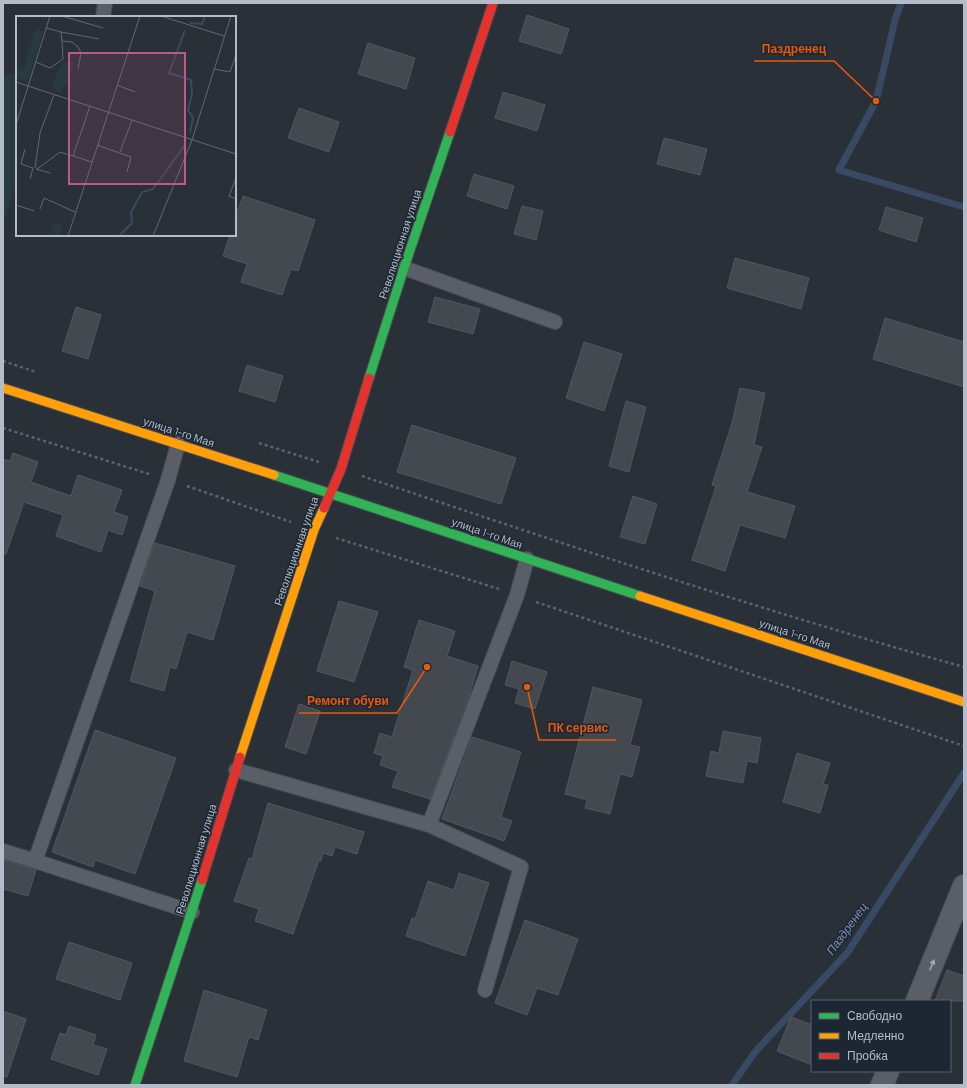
<svg xmlns="http://www.w3.org/2000/svg" width="967" height="1088" font-family="Barlow,sans-serif">
  <style>
    .green { fill: #273a3e }
    .lines { fill: none; stroke-linecap: round; stroke-linejoin: round }
    .stream { stroke: #384963; stroke-width: 7 }
    .building { fill: #444950; stroke: #52575f }
    .lane-casing { stroke: #484c53; stroke-width: 16 }
    .street-casing { stroke: #484c53; stroke-width: 24 }
    .fast-casing { stroke: #484c53; stroke-width: 11 }
    .slow-casing { stroke: #484c53; stroke-width: 11 }
    .jam-casing { stroke: #484c53; stroke-width: 11 }
    .path { stroke: #5d636a; stroke-width: 2.5; stroke-dasharray: 3 3; stroke-linecap: butt }
    .lane { stroke: #5a5e66; stroke-width: 14 }
    .street { stroke: #5a5e66; stroke-width: 22 }
    .fast { stroke: #30b455; stroke-width: 9 }
    .slow { stroke: #ff9f0a; stroke-width: 9 }
    .jam { stroke: #e5322d; stroke-width: 9 }
    .oneway { fill: #a2a9b5 }
    .labels { text-anchor: middle; stroke-width: 3; stroke-linejoin: round; paint-order: stroke }
    .street-label { font-size: 11px; fill: #b4bcc9; stroke: #1d2633 }
    .water-label { font-size: 12px; font-style: italic; fill: #7c92b1; stroke: #1d2633 }
    .inset-river { fill: none; stroke: #384963; stroke-width: 2 }
    .inset-road { fill: none; stroke: #616872; stroke-width: 1 }
    .view { fill: #bc5a87; fill-opacity: 0.15; stroke: #bc5a87; stroke-width: 2 }
    .inset-edge { fill: none; stroke: #b4bcc9; stroke-width: 2 }
    .leader { fill: none; stroke: #e8590c; stroke-width: 1.5 }
    .callout-dot { fill: #e8590c; stroke: #1d2633; stroke-width: 1.5 }
    .callout-label { font-size: 12px; text-anchor: middle; font-weight: bold; fill: #e8590c; stroke: #1d2633; stroke-width: 3; stroke-linejoin: round; paint-order: stroke }
  </style>
  <rect width="100%" height="100%" fill="#2a3038"/>
  <!-- green -->
  <path class="green" d="M 17,74 L 17,179 L 3,226 L 3,75 Z"/>
  <g class="lines">
    <!-- stream -->
    <path class="stream" d="M 901,3 L 895,20 L 876,101 L 839,170 L 964,207
      M 732,1085 L 755,1052 L 848,952 L 964,773"/>
  </g>
  <!-- building -->
  <path class="building" d="M 527,15 L 569,29 L 561,54 L 519,41 Z
    M 368,43 L 415,58 L 406,89 L 358,74 Z
    M 503,92 L 545,105 L 537,131 L 495,118 Z
    M 299,108 L 339,122 L 329,152 L 288,138 Z
    M 664,138 L 707,149 L 700,175 L 657,164 Z
    M 474,174 L 514,186 L 507,209 L 467,196 Z
    M 243,196 L 315,220 L 298,271 L 291,269 L 282,295 L 241,282 L 247,264 L 223,256 L 230,235 L 235,235 L 235,219 Z
    M 522,206 L 543,211 L 536,240 L 514,234 Z
    M 886,207 L 923,218 L 916,242 L 879,230 Z
    M 735,258 L 809,278 L 801,309 L 727,288 Z
    M 435,297 L 480,309 L 473,334 L 428,322 Z
    M 76,307 L 101,315 L 88,359 L 62,351 Z
    M 885,318 L 964,342 L 964,387 L 873,359 Z
    M 584,342 L 622,354 L 604,411 L 566,398 Z
    M 247,365 L 283,376 L 275,402 L 239,391 Z
    M 740,388 L 765,393 L 754,445 L 762,447 L 747,492 L 795,506 L 785,538 L 740,525 L 725,571 L 692,560 L 716,486 L 712,485 L 732,423 Z
    M 626,401 L 646,407 L 629,472 L 609,466 Z
    M 412,425 L 516,458 L 501,504 L 397,472 Z
    M 13,453 L 38,462 L 31,482 L 71,496 L 78,475 L 122,490 L 114,512 L 128,517 L 122,535 L 108,530 L 101,552 L 56,536 L 63,515 L 24,502 L 6,554 L 3,554 L 3,459 L 10,461 Z
    M 633,496 L 657,504 L 645,544 L 620,537 Z
    M 155,543 L 235,566 L 213,640 L 187,632 L 176,669 L 170,667 L 164,691 L 130,681 L 155,591 L 140,586 Z
    M 339,601 L 378,612 L 354,682 L 317,671 Z
    M 419,620 L 455,631 L 447,656 L 478,666 L 467,703 L 430,799 L 392,787 L 398,771 L 380,765 L 383,756 L 374,753 L 380,733 L 392,737 L 413,670 L 404,667 Z
    M 512,661 L 547,672 L 535,709 L 515,703 L 519,689 L 505,685 Z
    M 593,687 L 642,700 L 630,745 L 640,747 L 632,777 L 620,774 L 610,814 L 585,808 L 587,800 L 565,794 Z
    M 299,704 L 320,711 L 306,754 L 285,747 Z
    M 95,730 L 176,758 L 135,874 L 95,860 L 93,867 L 52,852 Z
    M 723,731 L 761,738 L 757,763 L 747,761 L 743,783 L 706,776 L 711,751 L 719,753 Z
    M 472,737 L 521,752 L 501,817 L 512,821 L 504,841 L 442,819 Z
    M 797,753 L 830,763 L 823,784 L 828,785 L 820,813 L 783,802 Z
    M 268,803 L 364,832 L 357,854 L 335,847 L 332,856 L 323,853 L 321,861 L 319,860 L 293,934 L 255,921 L 259,909 L 234,901 L 249,858 L 252,859 Z
    M 3,860 L 36,870 L 28,896 L 3,889 Z
    M 459,873 L 489,883 L 465,956 L 406,936 L 412,918 L 415,919 L 428,881 L 454,890 Z
    M 525,920 L 578,939 L 558,995 L 537,988 L 527,1015 L 495,1003 Z
    M 69,942 L 132,963 L 120,1000 L 56,979 Z
    M 947,970 L 964,976 L 964,1001 L 935,1001 Z
    M 204,990 L 267,1010 L 258,1040 L 249,1037 L 237,1077 L 184,1061 Z
    M 3,1011 L 26,1019 L 7,1077 L 3,1076 Z
    M 791,1017 L 812,1025 L 812,1065 L 777,1051 Z
    M 69,1026 L 96,1035 L 93,1045 L 107,1049 L 98,1075 L 51,1059 L 60,1033 L 66,1035 Z"/>
  <g class="lines">
    <defs>
      <path id="lane" d="M 103,17 L 105,3
        M 404,268 L 555,322
        M 178,444 L 168,480 L 35,861 L 192,912
        M 236,770 L 429,825 L 521,867 L 485,990
        M 429,825 L 517,595 L 527,559
        M 3,851 L 35,861"/>
      <path id="street" d="M 917,1001 L 964,886
        M 882,1085 L 888,1071"/>
      <path id="fast" d="M 369,378 L 404,268 L 450,132
        M 274,475 L 640,596
        M 135,1085 L 202,880"/>
      <path id="slow" d="M 3,388 L 274,475
        M 640,596 L 964,702
        M 240,757 L 314,530 L 324,508"/>
      <path id="jam" d="M 450,132 L 493,3
        M 324,508 L 341,469 L 369,378
        M 202,880 L 240,757"/>
    </defs>
    <!-- lane casing -->
    <use href="#lane" class="lane-casing"/>
    <!-- street casing -->
    <use href="#street" class="street-casing"/>
    <!-- fast casing -->
    <use href="#fast" class="fast-casing"/>
    <!-- slow casing -->
    <use href="#slow" class="slow-casing"/>
    <!-- jam casing -->
    <use href="#jam" class="jam-casing"/>
    <!-- path -->
    <path class="path" d="M 3,361 L 36,372
      M 3,428 L 149,474
      M 259,443 L 319,462
      M 362,476 C 561,543 762,611 964,667
      M 187,486 L 291,522
      M 336,538 L 499,589
      M 536,602 L 964,746"/>
    <!-- lane -->
    <use href="#lane" class="lane"/>
    <!-- street -->
    <use href="#street" class="street"/>
    <!-- fast -->
    <use href="#fast" class="fast"/>
    <!-- slow -->
    <use href="#slow" class="slow"/>
    <!-- jam -->
    <use href="#jam" class="jam"/>
  </g>
  <!-- one-way arrows -->
  <defs><path id="oneway-solid" d="M-6-.8H1V-3.2L6.5 0L1 3.2V.8H-6Z"/></defs>
  <use class="oneway" href="#oneway-solid" transform="translate(932 965) rotate(-68)"/>
  <g class="labels">
    <!-- street labels -->
    <g class="street-label">
      <text transform="translate(400 244) rotate(-72)" y="4">Революционная улица</text>
      <text transform="translate(179 432) rotate(18)" y="4">улица 1-го Мая</text>
      <text transform="translate(487 533) rotate(19)" y="4">улица 1-го Мая</text>
      <text transform="translate(296 551) rotate(-71)" y="4">Революционная улица</text>
      <text transform="translate(795 634) rotate(18)" y="4">улица 1-го Мая</text>
      <text transform="translate(196 859) rotate(-73)" y="4">Революционная улица</text>
    </g>
    <!-- water labels -->
    <g class="water-label">
      <text transform="translate(847 929) rotate(-54)" y="4">Паздренец</text>
    </g>
  </g>
  <!-- overview -->
  <g transform="translate(16 16)">
    <rect width="220" height="220" fill="#2a3038"/>
    <path d="M 22,13 L 27,16 L 13,61 L 10,65 L 0,62 L 0,53 L 8,52 L 19,14 ZM 58,45 L 51,70 L 47,69 L 45,76 L 36,73 L 43,51 L 50,46 ZM 37,207 L 47,210 L 44,220 L 33,220 Z" fill="#273a3e"/>
    <path class="inset-river" d="M 174,7 L 186,8 L 189,0M 169,14 L 153,57 L 175,64 L 176,78 L 172,94 L 177,102 L 174,116M 103,220 L 116,207 L 115,196 L 126,176 L 137,173 L 169,129"/>
    <path class="inset-road" d="M 46,0 L 87,12M 145,0 L 208,20M 30,12 L 45,16 L 46,25 L 56,26 L 62,31 L 65,37 L 62,53M 45,16 L 83,23M 20,46 L 34,52 L 47,43 L 46,25M 198,53 L 214,56 L 220,39M 0,66 L 12,70M 101,69 L 119,76M 12,70 L 220,138M 74,90 L 57,140 L 76,146M 0,109 L 34,0M 81,129 L 115,141 L 111,156M 9,133 L 5,148 L 17,152 L 14,163M 104,136 L 116,104M 19,152 L 24,117 L 38,79M 20,153 L 34,157M 21,153 L 44,136 L 57,140M 220,162 L 213,180 L 220,183M 0,189 L 18,195M 24,193 L 28,182 L 59,196M 52,220 L 124,0M 137,220 L 176,124 L 215,0"/>
    <path class="view" d="M 53,37 L 169,37 L 169,168 L 53,168 Z"/>
    <rect width="220" height="220" class="inset-edge"/>
  </g>
  <!-- callouts -->
  <path class="leader" d="M876 101L834 61H754M427 667L397 713H299M527 687L539 740H616"/>
  <g class="callout-dot">
    <circle cx="876" cy="101" r="4"/>
    <circle cx="427" cy="667" r="4"/>
    <circle cx="527" cy="687" r="4"/>
  </g>
  <g class="callout-label">
    <text x="794" y="53">Паздренец</text>
    <text x="348" y="705">Ремонт обуви</text>
    <text x="578" y="732">ПК сервис</text>
  </g>
  <!-- border -->
  <rect width="967" height="1088" fill="none" stroke="#b4bcc9" stroke-width="8"/>
  <!-- legend -->
  <rect x="811" y="1000" width="140" height="72" fill="#1d2633" stroke="#59626f"/>
  <rect x="819" y="1013" width="20" height="6" fill="#30b455" stroke="#59626f"/>
  <text x="847" y="1020" font-size="12" fill="#b4bcc9">Свободно</text>
  <rect x="819" y="1033" width="20" height="6" fill="#ff9f0a" stroke="#59626f"/>
  <text x="847" y="1040" font-size="12" fill="#b4bcc9">Медленно</text>
  <rect x="819" y="1053" width="20" height="6" fill="#e5322d" stroke="#59626f"/>
  <text x="847" y="1060" font-size="12" fill="#b4bcc9">Пробка</text>
</svg>
